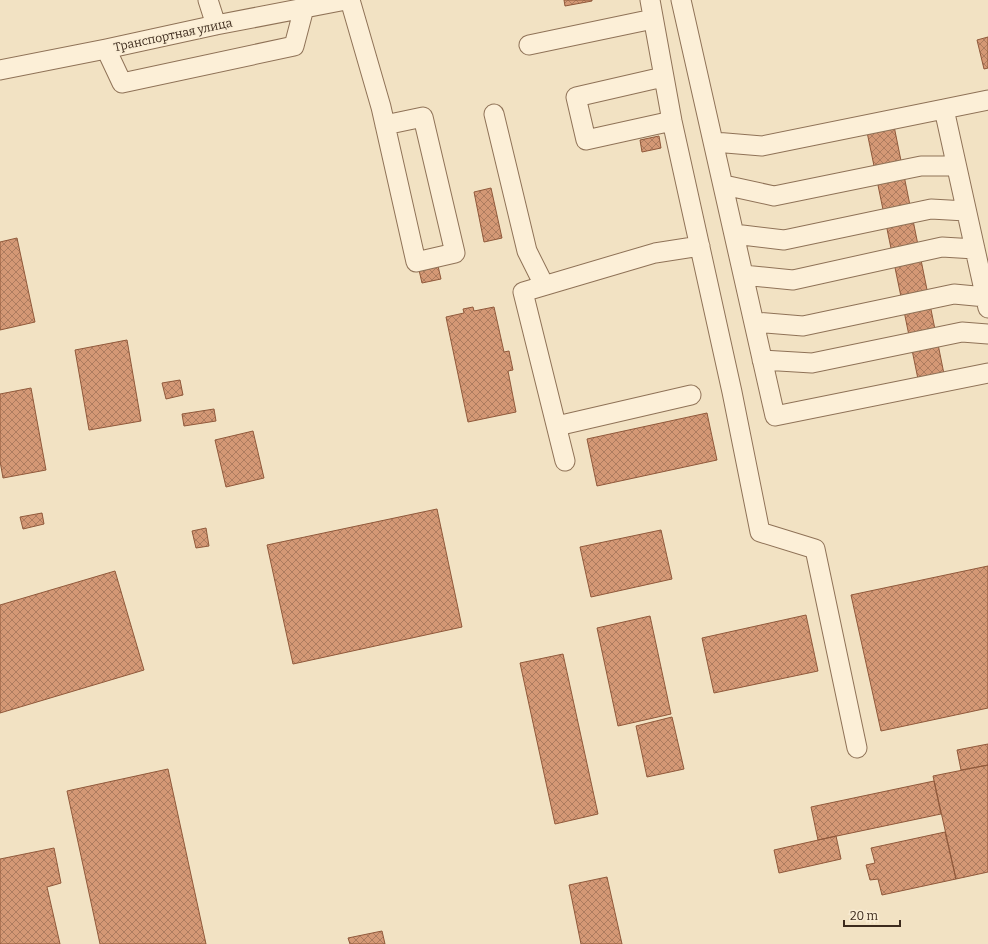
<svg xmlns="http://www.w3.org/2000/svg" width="988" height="944" font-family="Bitter,serif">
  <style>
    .building { fill: url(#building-cross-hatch); stroke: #90593b }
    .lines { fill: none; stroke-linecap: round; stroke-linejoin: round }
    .minor-casing { stroke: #8f7257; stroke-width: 21 }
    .minor { stroke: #fcefd7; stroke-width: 19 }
    .labels { text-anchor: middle; stroke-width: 3.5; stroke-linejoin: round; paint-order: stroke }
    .street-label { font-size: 12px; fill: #3d2b1d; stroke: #f9ecd3 }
  </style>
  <defs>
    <pattern id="building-cross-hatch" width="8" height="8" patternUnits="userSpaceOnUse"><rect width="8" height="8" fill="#d49875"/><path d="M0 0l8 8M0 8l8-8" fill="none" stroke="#ad7c5f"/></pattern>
  </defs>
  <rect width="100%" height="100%" fill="#f2e2c3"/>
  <!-- building -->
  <path class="building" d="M 564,0 L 592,0 L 592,1 L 565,6 Z
    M 988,37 L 988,68 L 984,69 L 977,40 Z
    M 894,126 L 944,374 L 918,379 L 867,132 Z
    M 659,136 L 661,148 L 642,152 L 640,140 Z
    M 491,188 L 502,238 L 484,242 L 474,192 Z
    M 17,238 L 35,322 L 0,330 L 0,242 Z
    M 438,266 L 441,279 L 422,283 L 419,270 Z
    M 473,307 L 474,311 L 494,307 L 504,352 L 509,351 L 513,370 L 508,371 L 516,412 L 468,422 L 446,317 L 464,313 L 463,309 Z
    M 127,340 L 141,421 L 89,430 L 75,350 Z
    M 180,380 L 183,395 L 166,399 L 162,383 Z
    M 31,388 L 46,470 L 3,478 L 0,461 L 0,394 Z
    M 214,409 L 216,421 L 184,426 L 182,414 Z
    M 707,413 L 717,460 L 597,486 L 587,439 Z
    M 253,431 L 264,478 L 226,487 L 215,440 Z
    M 437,509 L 462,627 L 293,664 L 267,545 Z
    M 42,513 L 44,524 L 23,529 L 20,517 Z
    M 206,528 L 209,546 L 196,548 L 192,531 Z
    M 661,530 L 672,579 L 591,597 L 580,547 Z
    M 988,566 L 988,708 L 881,731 L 851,595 Z
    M 115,571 L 144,670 L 0,713 L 0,605 Z
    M 806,615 L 818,671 L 714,693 L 702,638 Z
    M 650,616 L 671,714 L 618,726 L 597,628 Z
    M 563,654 L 598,814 L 555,824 L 520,663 Z
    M 672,717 L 684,769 L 647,777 L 636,726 Z
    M 988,744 L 988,765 L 961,770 L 957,750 Z
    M 988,765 L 988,872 L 956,879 L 933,776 Z
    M 168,769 L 206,944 L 100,944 L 67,791 Z
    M 934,781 L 941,814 L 818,840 L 811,807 Z
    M 945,832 L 956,879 L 882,895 L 878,879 L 870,880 L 866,865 L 875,863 L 871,848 Z
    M 836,836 L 841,859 L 779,873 L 774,850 Z
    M 54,848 L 61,883 L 47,887 L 60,944 L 0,944 L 0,859 Z
    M 607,877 L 622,944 L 581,944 L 569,885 Z
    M 382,931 L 385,944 L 350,944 L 348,938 Z"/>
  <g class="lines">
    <defs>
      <path id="minor" d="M 208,0 L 216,25
        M 350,0 L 381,107 L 416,262 L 455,253 L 423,117 L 385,125
        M 650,0 L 672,121 L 732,392 L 760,532 L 815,549 L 857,748
        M 681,0 L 775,416 L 988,373
        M 529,45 L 653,19
        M 106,49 L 122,83 L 294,46 L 304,8
        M 0,70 L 106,49 L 216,25 L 346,0
        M 663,77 L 576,97 L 586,140 L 672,121
        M 944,109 L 988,100
        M 494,114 L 527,251 L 544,285
        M 714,142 L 762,146 L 944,109 L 988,308
        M 724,185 L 774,196 L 921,166 L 956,166
        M 734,234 L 784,240 L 931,209 L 966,211
        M 743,275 L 793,280 L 942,247 L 975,249
        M 754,322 L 803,326 L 954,294 L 986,297
        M 762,360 L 812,363 L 962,332 L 988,334
        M 557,426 L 691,395
        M 565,461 L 523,292 L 655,253 L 700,246"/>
    </defs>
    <!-- minor casing -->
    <use href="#minor" class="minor-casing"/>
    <!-- minor -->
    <use href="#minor" class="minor"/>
  </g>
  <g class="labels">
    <!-- street labels -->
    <g class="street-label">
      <text transform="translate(173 35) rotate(-12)" y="4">Транспортная улица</text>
    </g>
  </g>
  <!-- scale -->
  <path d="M844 920v6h56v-6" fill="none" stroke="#3d2b1d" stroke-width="2"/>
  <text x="850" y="920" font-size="12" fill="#3d2b1d" stroke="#f9ecd3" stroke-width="3" paint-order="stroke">20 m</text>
</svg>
